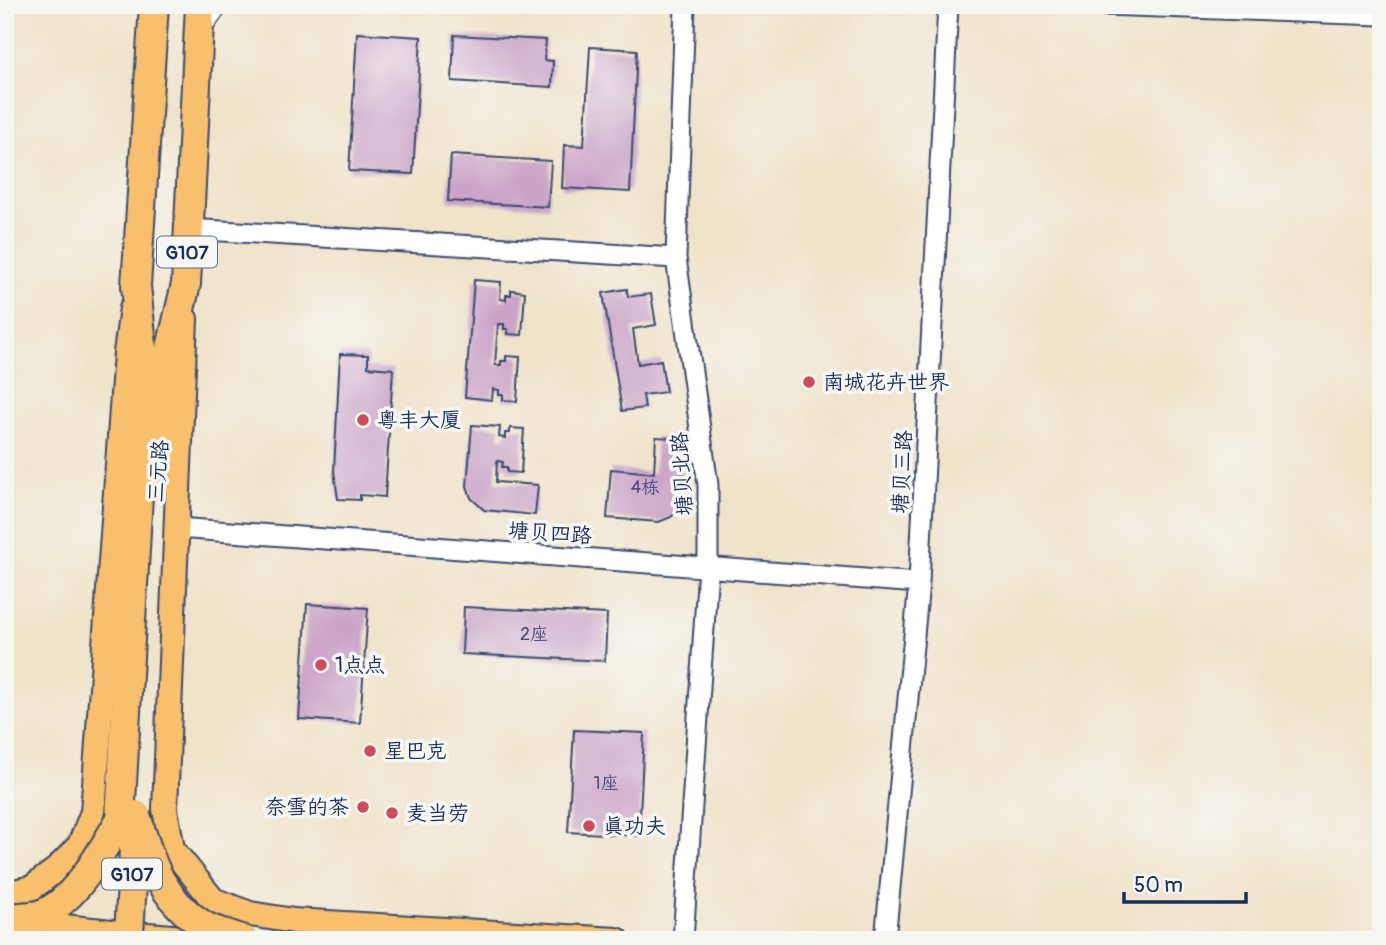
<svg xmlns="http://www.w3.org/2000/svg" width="1386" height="945" font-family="Pangolin,'LXGW WenKai TC',sans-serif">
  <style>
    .building { fill: #cba5c9 }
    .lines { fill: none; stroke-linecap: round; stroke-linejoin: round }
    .minor-casing { stroke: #3b4a6e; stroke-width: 23 }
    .major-casing { stroke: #3b4a6e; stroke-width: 28 }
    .highway-casing { stroke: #3b4a6e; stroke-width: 32 }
    .minor { stroke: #fff; stroke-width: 19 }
    .major { stroke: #f8bf6c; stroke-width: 24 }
    .highway { stroke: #f8bf6c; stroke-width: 28 }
    .major-bridge-casing { stroke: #3b4a6e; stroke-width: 28; stroke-linecap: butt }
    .highway-bridge-casing { stroke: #3b4a6e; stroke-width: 32; stroke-linecap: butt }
    .major-bridge { stroke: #f8bf6c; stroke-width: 24 }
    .highway-bridge { stroke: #f8bf6c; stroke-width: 28 }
    .poi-dot { fill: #d1495b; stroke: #f6f6f2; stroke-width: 2.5 }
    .labels { text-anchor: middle; stroke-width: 7; stroke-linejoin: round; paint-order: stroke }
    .number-label { font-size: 18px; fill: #474c79 }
    .shield { fill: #f6f6f2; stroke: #5d6b8a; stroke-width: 2 }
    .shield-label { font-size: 19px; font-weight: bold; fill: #1b2f5e }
    .poi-label { font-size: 21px; fill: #1b2f5e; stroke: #f6f6f2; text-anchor: start }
    .street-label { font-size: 21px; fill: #1b2f5e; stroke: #f6f6f2 }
  </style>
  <rect width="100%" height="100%" fill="#f6f6f2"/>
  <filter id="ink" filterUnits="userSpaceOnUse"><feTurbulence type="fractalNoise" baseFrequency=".0143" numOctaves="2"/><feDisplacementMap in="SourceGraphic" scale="14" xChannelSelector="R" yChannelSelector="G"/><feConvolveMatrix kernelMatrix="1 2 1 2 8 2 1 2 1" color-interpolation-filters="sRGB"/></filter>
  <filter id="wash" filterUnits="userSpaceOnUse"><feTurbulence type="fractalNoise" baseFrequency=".00686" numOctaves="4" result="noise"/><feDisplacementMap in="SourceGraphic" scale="28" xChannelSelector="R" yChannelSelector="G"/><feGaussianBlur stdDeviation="1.57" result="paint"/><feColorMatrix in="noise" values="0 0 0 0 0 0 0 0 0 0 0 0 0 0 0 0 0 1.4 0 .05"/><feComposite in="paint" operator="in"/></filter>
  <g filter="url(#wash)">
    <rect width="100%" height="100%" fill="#efe3c9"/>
    <g id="blocks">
      <!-- building -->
      <path class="building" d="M 357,33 L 421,37 L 413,174 L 349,171 Z
        M 454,35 L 546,40 L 544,60 L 553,61 L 552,87 L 452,81 Z
        M 590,47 L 637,50 L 630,192 L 562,188 L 564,145 L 584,146 Z
        M 451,155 L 551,161 L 548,207 L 448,201 Z
        M 474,280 L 501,282 L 500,299 L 506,300 L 506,295 L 511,295 L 511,290 L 525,292 L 522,335 L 508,334 L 508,329 L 504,329 L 504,324 L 498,324 L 495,365 L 501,365 L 501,361 L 506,361 L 506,356 L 520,357 L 517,401 L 503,400 L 503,395 L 499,395 L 499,390 L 493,389 L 492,400 L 465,397 Z
        M 627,289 L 628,297 L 651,294 L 656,325 L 633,329 L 638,364 L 661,360 L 666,392 L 643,395 L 645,408 L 622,411 L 603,293 Z
        M 340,354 L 368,355 L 368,367 L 393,369 L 385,497 L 360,495 L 360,500 L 338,499 L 334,471 Z
        M 472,425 L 500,427 L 499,437 L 505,438 L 505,433 L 510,433 L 510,428 L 524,429 L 521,473 L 507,472 L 507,467 L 502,467 L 503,462 L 497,461 L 496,482 L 538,485 L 535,515 L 484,510 L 471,498 L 467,486 Z
        M 656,437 L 685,439 L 680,501 L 676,513 L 671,517 L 659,522 L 607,518 L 611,469 L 654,473 Z
        M 307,604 L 368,608 L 360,723 L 299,719 Z
        M 464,607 L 607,614 L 605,661 L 462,654 Z
        M 574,730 L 644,733 L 639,836 L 568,832 Z"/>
    </g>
  </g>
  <g filter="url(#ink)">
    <use href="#blocks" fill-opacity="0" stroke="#3b4a6e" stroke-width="2"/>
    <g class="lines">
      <defs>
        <path id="minor" d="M 1103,5 L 1381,15
          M 199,32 L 218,5
          M 188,229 L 676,258
          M 177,528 L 919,583
          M 683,940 L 708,568 L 708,485 L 676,258 L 685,5
          M 885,940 L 919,583 L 948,5"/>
        <path id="major" d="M 185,319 L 165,809 L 172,849 L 213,900 L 250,914 L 294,921 L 617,940
          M 5,894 L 32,888 L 57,869 L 80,845 L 93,812 L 126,353 L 132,308
          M 112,932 L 208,940"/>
        <path id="highway" d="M 157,473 L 169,356 L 186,284 L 200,5
          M 120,820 L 141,441 L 143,355 L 136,286 L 154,5"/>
      </defs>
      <!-- minor casing -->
      <use href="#minor" class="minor-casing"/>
      <!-- major casing -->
      <use href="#major" class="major-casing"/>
      <!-- highway casing -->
      <use href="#highway" class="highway-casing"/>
      <!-- minor -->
      <use href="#minor" class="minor"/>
      <!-- major -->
      <use href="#major" class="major"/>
      <!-- highway -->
      <use href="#highway" class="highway"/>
      <defs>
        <path id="major-bridge" d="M 15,922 L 112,932"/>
        <path id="highway-bridge" d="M 136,815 C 150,860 160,898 203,925 C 215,932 231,935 244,940
          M 5,918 C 16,917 28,917 38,915 C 73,906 103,849 120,820
          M 129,934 L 135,831"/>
      </defs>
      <!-- major-bridge casing -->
      <use href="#major-bridge" class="major-bridge-casing"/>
      <!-- highway-bridge casing -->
      <use href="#highway-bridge" class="highway-bridge-casing"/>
      <!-- major-bridge -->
      <use href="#major-bridge" class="major-bridge"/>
      <!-- highway-bridge -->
      <use href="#highway-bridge" class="highway-bridge"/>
    </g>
  </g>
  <!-- markers -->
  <g class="poi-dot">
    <circle cx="809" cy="382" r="7"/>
    <circle cx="363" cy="420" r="7"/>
    <circle cx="321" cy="665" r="7"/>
    <circle cx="370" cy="751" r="7"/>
    <circle cx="363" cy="807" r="7"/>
    <circle cx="392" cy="813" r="7"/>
    <circle cx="589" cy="826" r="7"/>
  </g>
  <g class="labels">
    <!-- number labels -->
    <g class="number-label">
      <text x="645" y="493">4栋</text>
      <text x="534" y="640">2座</text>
      <text x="606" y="789">1座</text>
    </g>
    <!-- shield labels -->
    <g class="shield">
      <rect x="157" y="236.5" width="60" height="31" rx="5"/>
      <rect x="102" y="858.5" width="60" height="31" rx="5"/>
    </g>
    <g class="shield-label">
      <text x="187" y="259">G107</text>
      <text x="132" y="881">G107</text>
    </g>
    <!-- poi labels -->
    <g class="poi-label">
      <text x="823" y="389">南城花卉世界</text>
      <text x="377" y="427">粤丰大厦</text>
      <text x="335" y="672">1点点</text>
      <text x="384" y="758">星巴克</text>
      <text x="349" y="814" text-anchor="end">奈雪的茶</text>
      <text x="406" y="820">麦当劳</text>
      <text x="603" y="833">真功夫</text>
    </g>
    <!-- street labels -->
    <g class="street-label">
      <text transform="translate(158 471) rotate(-85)" y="7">三元路</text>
      <text transform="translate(902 472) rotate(-87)" y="7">塘贝三路</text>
      <text transform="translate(682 474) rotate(-94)" y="7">塘贝北路</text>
      <text transform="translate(550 533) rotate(4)" y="7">塘贝四路</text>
    </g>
  </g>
  <!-- margin -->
  <rect width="1386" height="945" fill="none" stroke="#f6f6f2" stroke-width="28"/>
  <!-- scale -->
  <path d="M1124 892v10h122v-10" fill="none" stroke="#1b2f5e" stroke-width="3.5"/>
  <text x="1134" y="892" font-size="21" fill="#1b2f5e" stroke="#f6f6f2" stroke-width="5" paint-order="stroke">50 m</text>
</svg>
